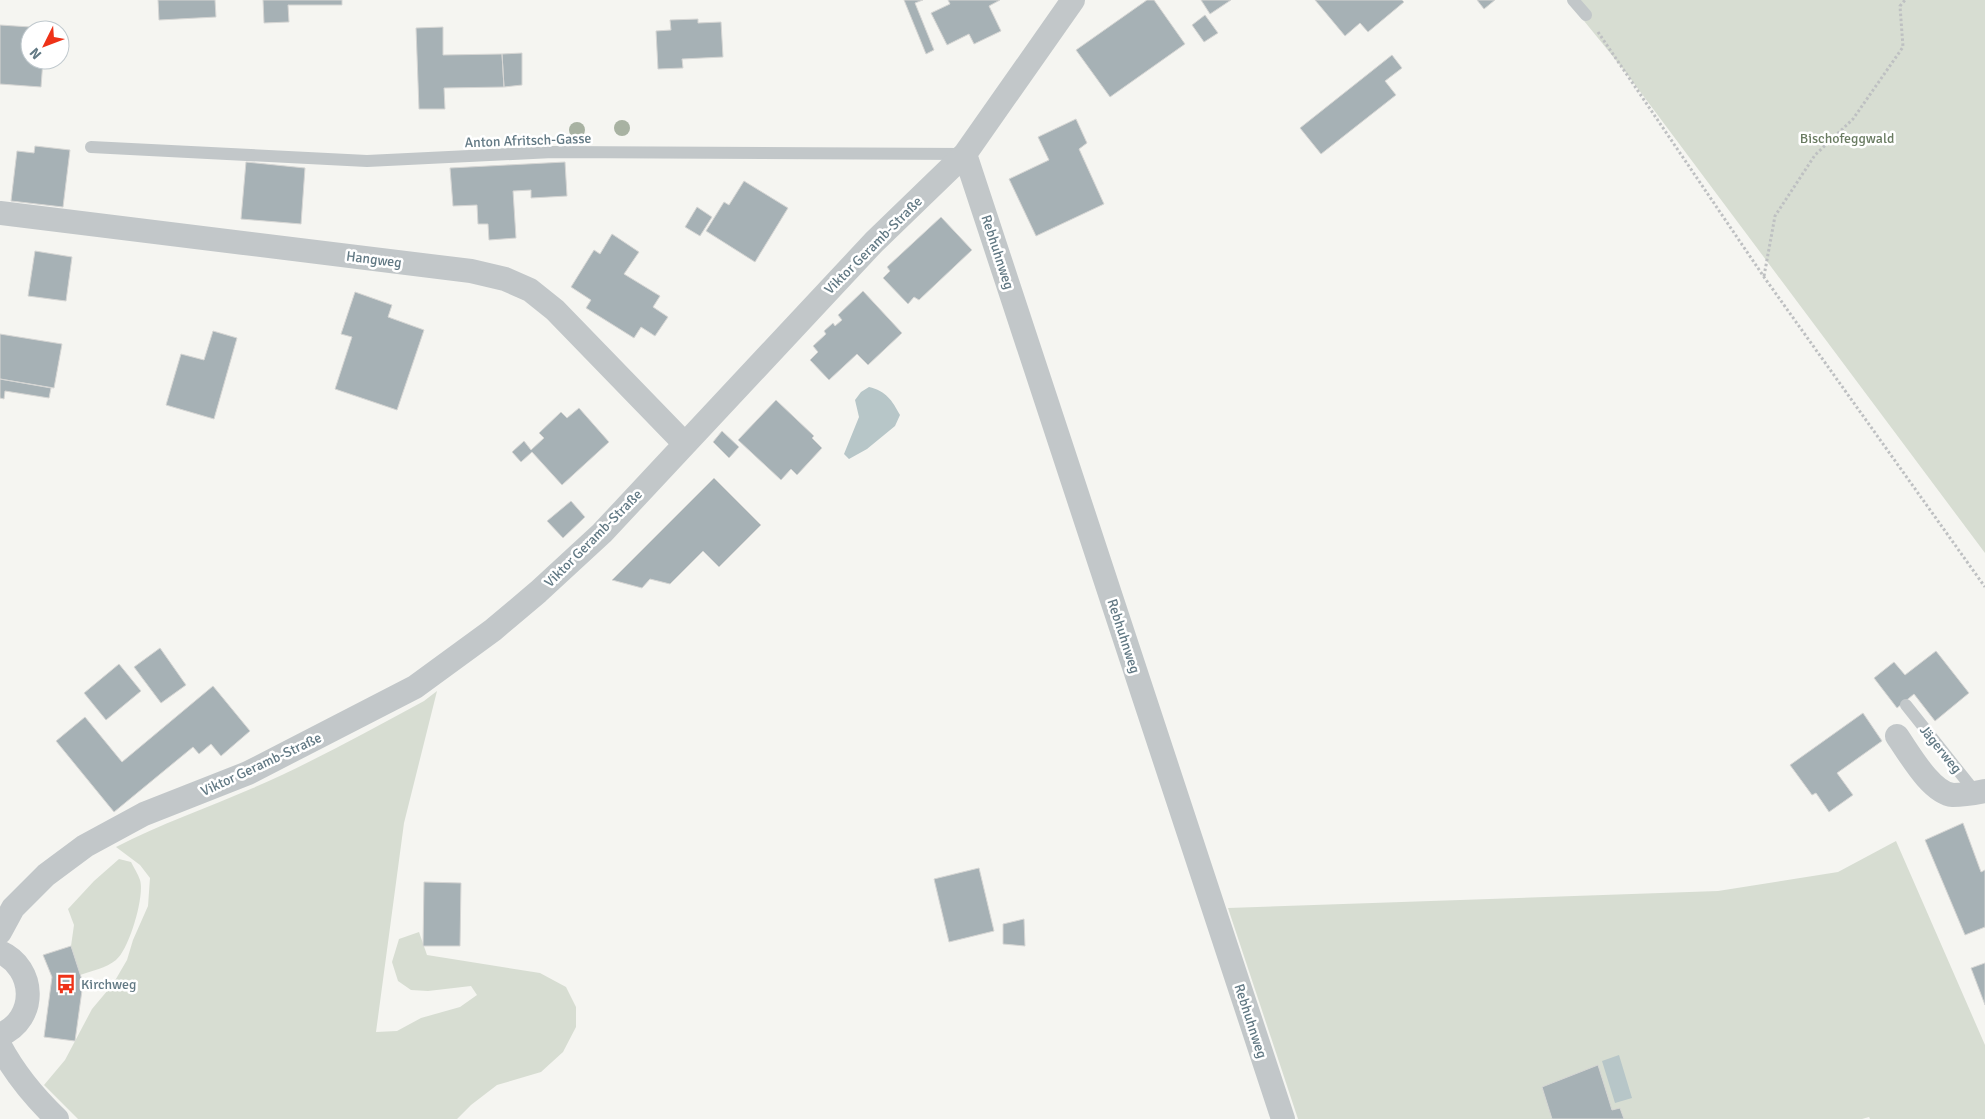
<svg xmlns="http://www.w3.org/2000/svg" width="1985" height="1119" font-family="Signika,sans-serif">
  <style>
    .green { fill: #d7ddd2 }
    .water { fill: #b7c6c8 }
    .building { fill: #a6b1b5; stroke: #d6d6d4 }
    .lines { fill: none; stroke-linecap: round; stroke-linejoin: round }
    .path { stroke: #bec0c2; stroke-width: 3; stroke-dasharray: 2.5 2.5; stroke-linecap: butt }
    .lane { stroke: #c2c7c9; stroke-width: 12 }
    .street { stroke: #c2c7c9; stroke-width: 24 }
    .tree { fill: #a8b2a2 }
    .labels { text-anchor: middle; stroke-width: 5; stroke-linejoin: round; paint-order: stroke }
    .park-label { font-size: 14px; fill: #697b61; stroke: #fff }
    .street-label { font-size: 14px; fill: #627984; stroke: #fff }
    .poi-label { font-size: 14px; fill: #627984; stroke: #fff; text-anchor: start }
  </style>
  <rect width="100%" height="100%" fill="#f5f5f1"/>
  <!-- green -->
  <path class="green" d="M 1567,0 L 1985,0 L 1985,553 L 1624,70 Z
    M 437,691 L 404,823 L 376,1032 L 397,1031 L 421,1018 L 460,1007 L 477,995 L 471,986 L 428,991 L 411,990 L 398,981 L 392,962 L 399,939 L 419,932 L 427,955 L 540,973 L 566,987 L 576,1007 L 576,1027 L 563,1052 L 541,1072 L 497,1085 L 471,1105 L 457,1119 L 78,1119 L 44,1085 L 65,1060 L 92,1009 L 113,984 L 127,960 L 133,940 L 148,906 L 150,878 L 140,865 L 116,847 C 160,824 207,808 253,788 C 311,763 368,731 424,701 Z
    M 1896,841 L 1985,1045 L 1985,1119 L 1870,1119 L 1869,1117 L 1862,1119 L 1298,1119 L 1228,908 L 1718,891 L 1838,872 Z
    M 119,859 L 131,862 C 134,868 138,874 140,880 C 145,896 129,950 116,960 C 106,968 92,971 80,975 L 71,946 L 74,925 L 68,909 L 94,881 Z"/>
  <!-- water -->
  <path class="water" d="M 869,387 C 886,391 892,400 900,415 L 895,426 L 867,449 L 849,459 L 844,454 L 859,417 L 855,400 L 861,392 Z
    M 1619,1055 L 1632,1098 L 1615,1103 L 1602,1061 Z"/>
  <!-- building -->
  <path class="building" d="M 158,0 L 215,0 L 216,17 L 159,20 Z
    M 263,0 L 342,0 L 342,5 L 288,5 L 289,22 L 264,23 Z
    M 904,0 L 923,0 L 915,3 L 934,50 L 926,54 Z
    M 948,0 L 1000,0 L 989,6 L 1001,31 L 974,44 L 969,34 L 947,45 L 931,13 L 950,4 Z
    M 1147,0 L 1154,0 L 1185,44 L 1110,97 L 1076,50 Z
    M 1201,0 L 1231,0 L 1210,14 Z
    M 1315,0 L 1402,0 L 1404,2 L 1368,32 L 1360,23 L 1345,36 Z
    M 1477,0 L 1495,0 L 1484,9 Z
    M 1205,15 L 1218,33 L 1204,42 L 1192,25 Z
    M 698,19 L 698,23 L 721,22 L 723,57 L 682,59 L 683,68 L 658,69 L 656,31 L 671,30 L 670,20 Z
    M 0,25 L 46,28 L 30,30 L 30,60 L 43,60 L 41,87 L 0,84 Z
    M 443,27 L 443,55 L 502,54 L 504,87 L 444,88 L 445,109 L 419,109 L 416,28 Z
    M 522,53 L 522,85 L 504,87 L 502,54 Z
    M 1392,55 L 1402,68 L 1385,81 L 1396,95 L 1321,154 L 1300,128 Z
    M 1076,119 L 1087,143 L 1079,149 L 1104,204 L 1036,236 L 1009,179 L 1049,160 L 1038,137 Z
    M 35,146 L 70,150 L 63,207 L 11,201 L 17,151 L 34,153 Z
    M 246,162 L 305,168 L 301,224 L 241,219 Z
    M 565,162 L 567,196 L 531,198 L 531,190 L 513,191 L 516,238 L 489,240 L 488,224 L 478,224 L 477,205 L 453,206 L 450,168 Z
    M 744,181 L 788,208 L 755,262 L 706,231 L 724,202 L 729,205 Z
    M 697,207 L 712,217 L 700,236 L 685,227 Z
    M 941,217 L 972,250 L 919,300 L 914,297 L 908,304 L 883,278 L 890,271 L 887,267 Z
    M 612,234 L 639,252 L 624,274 L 660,296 L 653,307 L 668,317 L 655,336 L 641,327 L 634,338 L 586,308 L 591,300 L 571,287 L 594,250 L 600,254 Z
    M 35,251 L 72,257 L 66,301 L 28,296 Z
    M 863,291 L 902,333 L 868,365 L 857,354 L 829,380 L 810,360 L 818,352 L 813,346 L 826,334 L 824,331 L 833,323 L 835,326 L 842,320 L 838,315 Z
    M 355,292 L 392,305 L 388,317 L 424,330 L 397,410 L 335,389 L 352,337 L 341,334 Z
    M 213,331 L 237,338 L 214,419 L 166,405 L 181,354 L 204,360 Z
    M 0,334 L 62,344 L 54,388 L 0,379 Z
    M 0,379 L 51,388 L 49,398 L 5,391 L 4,399 L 0,398 Z
    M 776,400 L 814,436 L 812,438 L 822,448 L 797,475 L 791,469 L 781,480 L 738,440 Z
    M 579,408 L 609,442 L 562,485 L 532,452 L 521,462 L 512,452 L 524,441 L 531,450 L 544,438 L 539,433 L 561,412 L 567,418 Z
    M 722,431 L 739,447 L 729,458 L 713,442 Z
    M 714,478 L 761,525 L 719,567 L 703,551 L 670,584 L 650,579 L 642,588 L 612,580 Z
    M 571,501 L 585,517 L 563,538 L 547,521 Z
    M 160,648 L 186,685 L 161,703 L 134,667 Z
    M 1936,651 L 1969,693 L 1935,721 L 1914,694 L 1897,708 L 1874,678 L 1894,662 L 1905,675 Z
    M 119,664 L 141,691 L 106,720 L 84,693 Z
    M 213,686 L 250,731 L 221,756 L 211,744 L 199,754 L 193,747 L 114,812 L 56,741 L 85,717 L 122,762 Z
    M 1863,713 L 1882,741 L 1837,773 L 1853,795 L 1829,812 L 1816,793 L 1812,795 L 1790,765 Z
    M 1963,823 L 1981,872 L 1985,870 L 1985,927 L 1965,935 L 1925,840 Z
    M 979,868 L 994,931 L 949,942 L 934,879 Z
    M 424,882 L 461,883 L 460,946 L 423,946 Z
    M 1024,919 L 1025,946 L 1003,944 L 1003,924 Z
    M 71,946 L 83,983 L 75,1041 L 44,1037 L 52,977 L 43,955 Z
    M 1985,963 L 1985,1005 L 1971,968 Z
    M 1598,1065 L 1612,1110 L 1620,1108 L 1624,1119 L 1552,1119 L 1542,1087 Z"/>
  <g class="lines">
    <!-- path -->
    <path class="path" d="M 1598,32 L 1764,277 L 1985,587
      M 1764,276 L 1775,216 L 1815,155 L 1853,119 L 1903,47 L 1900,6 L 1905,0"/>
    <!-- lane -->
    <path class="lane" d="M 1573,0 L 1586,15
      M 91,147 L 367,161 L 553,152 L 965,154
      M 1906,705 L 1976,793"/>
    <!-- street -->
    <path class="street" d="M 965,154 L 1283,1119
      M 0,213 L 471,271 L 505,279 L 530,290 L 555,310 L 684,443
      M 1897,736 C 1909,753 1931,793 1953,795 C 1963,795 1975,793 1985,791
      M 0,932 L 13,908 L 46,875 L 85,846 L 144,814 L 248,773 L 415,687 L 493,630 L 538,592 L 602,533 L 874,242 L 965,154 L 1073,0
      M 0,952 C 36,968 38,1019 0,1035
      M 0,1046 C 15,1074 34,1097 57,1119"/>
  </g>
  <!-- trees -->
  <g class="tree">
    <circle cx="622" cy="128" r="8"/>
    <circle cx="577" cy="130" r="8"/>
  </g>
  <!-- icons -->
  <defs>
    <symbol id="bus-bare" viewBox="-9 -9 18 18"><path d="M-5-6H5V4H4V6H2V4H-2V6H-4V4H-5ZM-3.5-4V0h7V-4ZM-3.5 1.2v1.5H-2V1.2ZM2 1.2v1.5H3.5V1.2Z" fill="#ee3218" stroke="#fff" stroke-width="2.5" paint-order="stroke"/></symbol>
  </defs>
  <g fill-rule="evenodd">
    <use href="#bus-bare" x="52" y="970" width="28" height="28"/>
  </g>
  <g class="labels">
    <!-- park labels -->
    <g class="park-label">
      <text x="1847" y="143">Bischofeggwald</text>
    </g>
    <!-- street labels -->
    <g class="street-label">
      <text transform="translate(528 140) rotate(-2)" y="5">Anton Afritsch-Gasse</text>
      <text transform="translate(873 245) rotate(-45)" y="5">Viktor Geramb-Straße</text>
      <text transform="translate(998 252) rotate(72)" y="5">Rebhuhnweg</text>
      <text transform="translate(374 259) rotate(7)" y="5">Hangweg</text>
      <text transform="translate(593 538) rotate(-45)" y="5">Viktor Geramb-Straße</text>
      <text transform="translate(1124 636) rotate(72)" y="5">Rebhuhnweg</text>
      <text transform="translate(1941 749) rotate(51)" y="5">Jägerweg</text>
      <text transform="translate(261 764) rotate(-25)" y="5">Viktor Geramb-Straße</text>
      <text transform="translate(1251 1021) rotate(72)" y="5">Rebhuhnweg</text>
    </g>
    <!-- poi labels -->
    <g class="poi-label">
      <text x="81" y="989">Kirchweg</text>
    </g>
  </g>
  <!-- north arrow -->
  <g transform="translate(45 45) rotate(228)"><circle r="24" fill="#ffffff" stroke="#c0c9ce"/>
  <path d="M0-4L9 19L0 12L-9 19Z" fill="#ee3218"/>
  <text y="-8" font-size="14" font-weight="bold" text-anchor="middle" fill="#627984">N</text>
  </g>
</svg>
